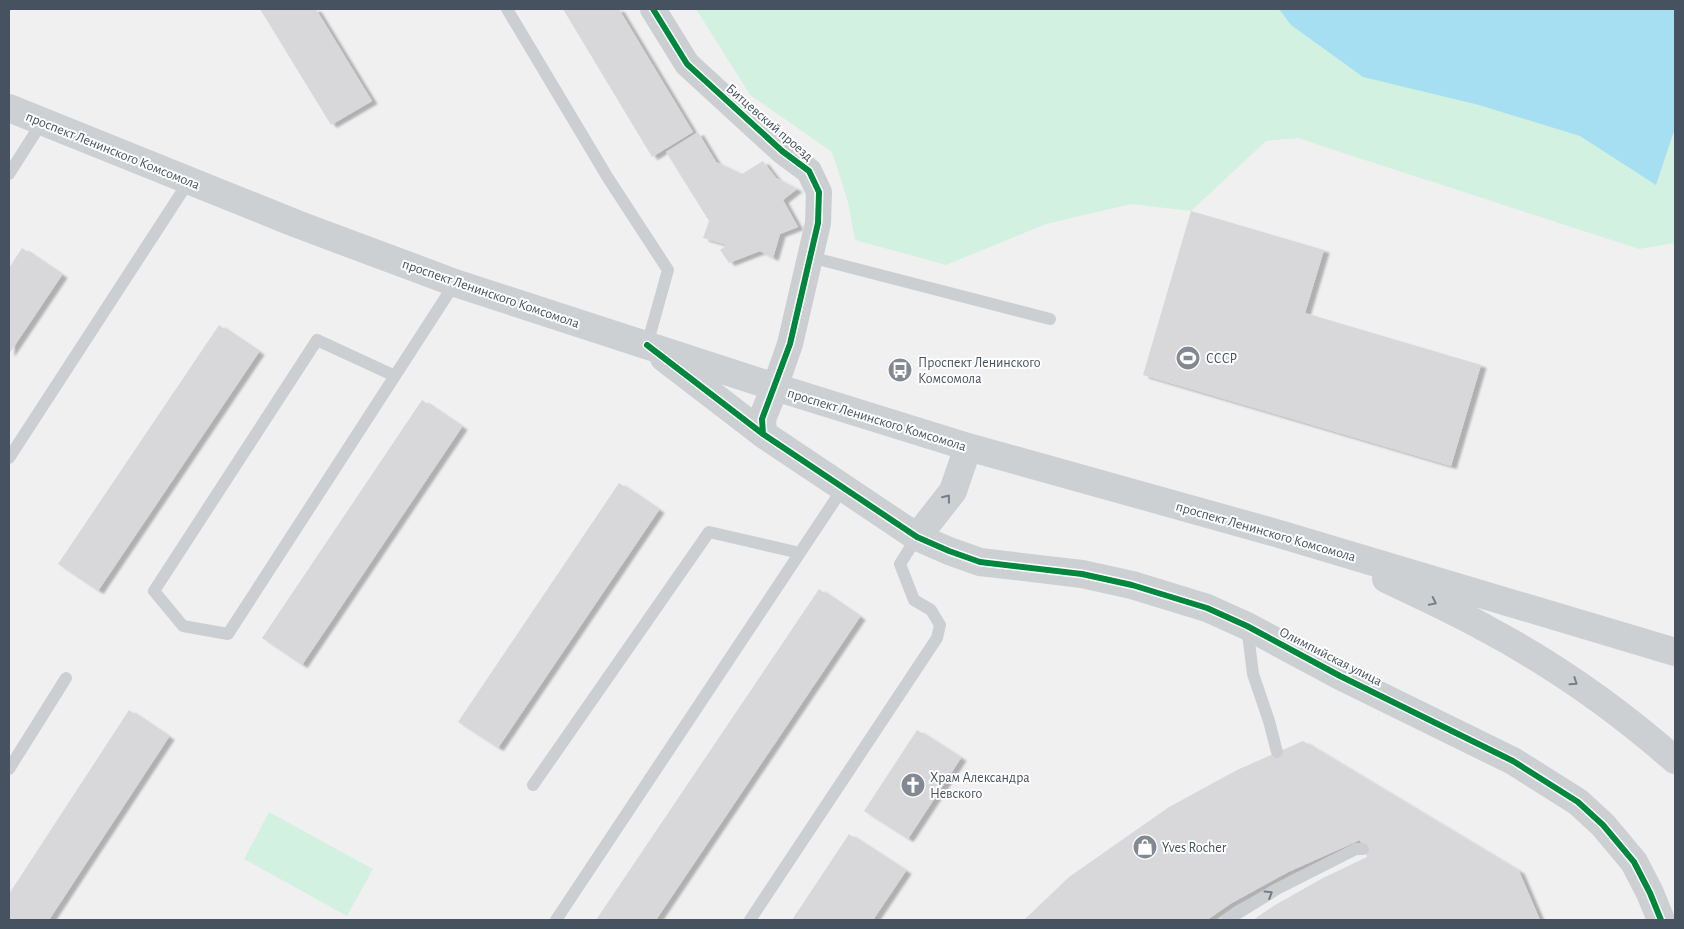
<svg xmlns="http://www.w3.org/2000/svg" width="1684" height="929" font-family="'Alegreya Sans',sans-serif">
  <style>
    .green { fill: #d3f1e0 }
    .water { fill: #a6dff1 }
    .building { fill: #d8d8db; filter: url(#shadow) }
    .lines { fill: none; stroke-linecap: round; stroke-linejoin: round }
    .lane { stroke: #cccfd1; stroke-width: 12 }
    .street { stroke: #cccfd1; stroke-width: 26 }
    .secondary { stroke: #cdd0d3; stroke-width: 28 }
    .cycleway-casing { stroke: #fff; stroke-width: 9 }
    .cycleway { stroke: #00873e; stroke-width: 6 }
    .oneway { stroke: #757e88 }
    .oneway2 { stroke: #757e87 }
    .labels { text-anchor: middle; stroke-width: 4; stroke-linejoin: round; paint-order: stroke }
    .street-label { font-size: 14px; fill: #46525f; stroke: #fff }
    .poi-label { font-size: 14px; fill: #46525f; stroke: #fff; text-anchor: start }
  </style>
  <defs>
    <filter id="shadow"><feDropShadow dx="5.5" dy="3" stdDeviation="1" flood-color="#0004"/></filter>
  </defs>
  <rect width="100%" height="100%" fill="#f1f0f0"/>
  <!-- green -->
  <path class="green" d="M 696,9 L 1675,9 L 1675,243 L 1639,249 L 1297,138 L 1266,141 L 1191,211 L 1131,204 L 1046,224 L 946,265 L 855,240 L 848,202 L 832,152 L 750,95 Z
    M 269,812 L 373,869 L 347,916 L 244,859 Z"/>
  <!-- water -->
  <path class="water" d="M 1279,9 L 1675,9 L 1675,128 L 1656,185 L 1580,136 L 1479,105 L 1363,77 L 1291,25 Z"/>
  <!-- building -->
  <path class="building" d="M 260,9 L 316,9 L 372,101 L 331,125 Z
    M 563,9 L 619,9 L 693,132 L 652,157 Z
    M 698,132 L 716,162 L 742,174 L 763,161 L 776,178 L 797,189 L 783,200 L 798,227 L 780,234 L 773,258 L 760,251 L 729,263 L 720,250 L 727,245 L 703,238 L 709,221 L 666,152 Z
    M 1191,211 L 1324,250 L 1305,313 L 1481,365 L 1451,466 L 1143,375 Z
    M 22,248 L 62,275 L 9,354 L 9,268 Z
    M 219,325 L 259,352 L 98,591 L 58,564 Z
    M 422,400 L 462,427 L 302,665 L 262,638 Z
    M 619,483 L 659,510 L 498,748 L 458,722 Z
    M 819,589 L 860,617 L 656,920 L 596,920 Z
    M 129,710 L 169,737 L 49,920 L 9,920 L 9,894 Z
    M 917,730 L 961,758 L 908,839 L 864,811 Z
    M 1303,741 L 1519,871 L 1540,920 L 1253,920 L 1275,905 L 1323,878 L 1367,857 L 1360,840 L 1288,872 L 1230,904 L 1207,920 L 1024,920 L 1069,877 L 1169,807 L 1237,770 Z
    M 849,834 L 906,871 L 873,920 L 792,920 Z"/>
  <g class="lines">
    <!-- lane -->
    <path class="lane" d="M 507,9 L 608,178 L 668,270 L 647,345
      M 9,174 L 42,122
      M 810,257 L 1050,319
      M 395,376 L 317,340 L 154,591 L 183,626 L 228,634 L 455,283
      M 9,458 L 189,181
      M 1247,626 L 1253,674 L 1269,721 L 1277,752
      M 9,769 L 66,678
      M 533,785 L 709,532 L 800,553
      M 556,920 L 843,488
      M 750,920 L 937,638 L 940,625 L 931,610 L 914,600 L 900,564 L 917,537
      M 1227,920 L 1277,889 L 1356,849 L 1363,849"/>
    <!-- street -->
    <path class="street" d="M 653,9 L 687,64 L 782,151 L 809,171 L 819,192 L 818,223 L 790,344 L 775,387"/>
    <!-- secondary -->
    <path class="secondary" d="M 9,108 L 297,224 L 455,283 L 775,387 L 968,447 L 1276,533 L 1675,652
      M 664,358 L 763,434 L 917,537 L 949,551 L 980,562 L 1082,574 L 1132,585 L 1207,608 L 1247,626 L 1340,676 L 1513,761 L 1578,802 L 1603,825 L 1634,862 L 1650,893 L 1661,920
      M 763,434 L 762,419 L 775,387
      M 917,537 L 953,491 L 968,447
      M 1386,579 C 1419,595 1453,610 1485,628 C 1553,664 1617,709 1675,760"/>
    <defs>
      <path id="cycleway" d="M 653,9 L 687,64 L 782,151 L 809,171 L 819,192 L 818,223 L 790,344 L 762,419 L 763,434
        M 647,345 L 763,434 L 917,537 L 949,551 L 980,562 L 1082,574 L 1132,585 L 1207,608 L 1247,626 L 1340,676 L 1513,761 L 1578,802 L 1603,825 L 1634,862 L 1650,893 L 1661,920"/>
    </defs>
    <!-- cycleway casing -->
    <use href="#cycleway" class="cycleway-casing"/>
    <!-- cycleway -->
    <use href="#cycleway" class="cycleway"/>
  </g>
  <!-- one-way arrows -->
  <defs><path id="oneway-chevron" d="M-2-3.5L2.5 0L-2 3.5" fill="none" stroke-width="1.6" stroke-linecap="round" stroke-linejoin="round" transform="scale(1.25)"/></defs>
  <g class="oneway">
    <use href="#oneway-chevron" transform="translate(947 498) rotate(-52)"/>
    <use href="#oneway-chevron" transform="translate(1433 602) rotate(26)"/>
    <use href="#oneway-chevron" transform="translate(1574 682) rotate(34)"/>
  </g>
  <use class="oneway2" href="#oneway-chevron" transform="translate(1269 894) rotate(-32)"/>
  <!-- icons -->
  <defs>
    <symbol id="stadium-disc" viewBox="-11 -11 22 22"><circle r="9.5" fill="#828992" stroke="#fff"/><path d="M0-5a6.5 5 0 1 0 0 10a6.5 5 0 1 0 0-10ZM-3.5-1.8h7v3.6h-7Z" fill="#fff"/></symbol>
    <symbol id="bus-disc" viewBox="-11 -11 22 22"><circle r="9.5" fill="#828992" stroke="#fff"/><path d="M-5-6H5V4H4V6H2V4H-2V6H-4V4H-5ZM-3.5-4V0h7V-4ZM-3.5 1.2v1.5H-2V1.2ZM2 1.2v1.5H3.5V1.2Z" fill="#fff"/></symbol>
    <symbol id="church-disc" viewBox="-11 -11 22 22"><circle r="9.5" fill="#828992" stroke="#fff"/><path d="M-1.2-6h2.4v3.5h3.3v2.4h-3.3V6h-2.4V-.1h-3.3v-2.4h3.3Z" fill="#fff"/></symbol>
    <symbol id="shop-disc" viewBox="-11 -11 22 22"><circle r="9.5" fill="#828992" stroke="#fff"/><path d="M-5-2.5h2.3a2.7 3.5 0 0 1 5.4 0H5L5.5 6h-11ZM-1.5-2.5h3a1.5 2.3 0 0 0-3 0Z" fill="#fff"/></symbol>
  </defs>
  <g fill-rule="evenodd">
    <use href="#stadium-disc" x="1174" y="344" width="28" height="28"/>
    <use href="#bus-disc" x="886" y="356" width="28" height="28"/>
    <use href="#church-disc" x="899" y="771" width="28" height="28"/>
    <use href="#shop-disc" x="1131" y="833" width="28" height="28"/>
  </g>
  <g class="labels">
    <!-- street labels -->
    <g class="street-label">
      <text transform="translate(770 122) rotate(41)" y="5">Битцевский проезд</text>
      <text transform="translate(113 150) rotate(22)" y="5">проспект Ленинского Комсомола</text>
      <text transform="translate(491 293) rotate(19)" y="5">проспект Ленинского Комсомола</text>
      <text transform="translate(877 419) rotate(17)" y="5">проспект Ленинского Комсомола</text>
      <text transform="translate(1266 531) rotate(16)" y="5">проспект Ленинского Комсомола</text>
      <text transform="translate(1331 656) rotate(27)" y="5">Олимпийская улица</text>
    </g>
    <!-- poi labels -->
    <g class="poi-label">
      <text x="1206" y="363">СССР</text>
      <text x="918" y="367">Проспект Ленинского<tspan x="918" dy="16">Комсомола</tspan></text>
      <text x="930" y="782">Храм Александра<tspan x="930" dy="16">Невского</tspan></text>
      <text x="1162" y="852">Yves Rocher</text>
    </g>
  </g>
  <!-- border -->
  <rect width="1684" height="929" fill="none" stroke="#46525f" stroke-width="20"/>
</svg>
